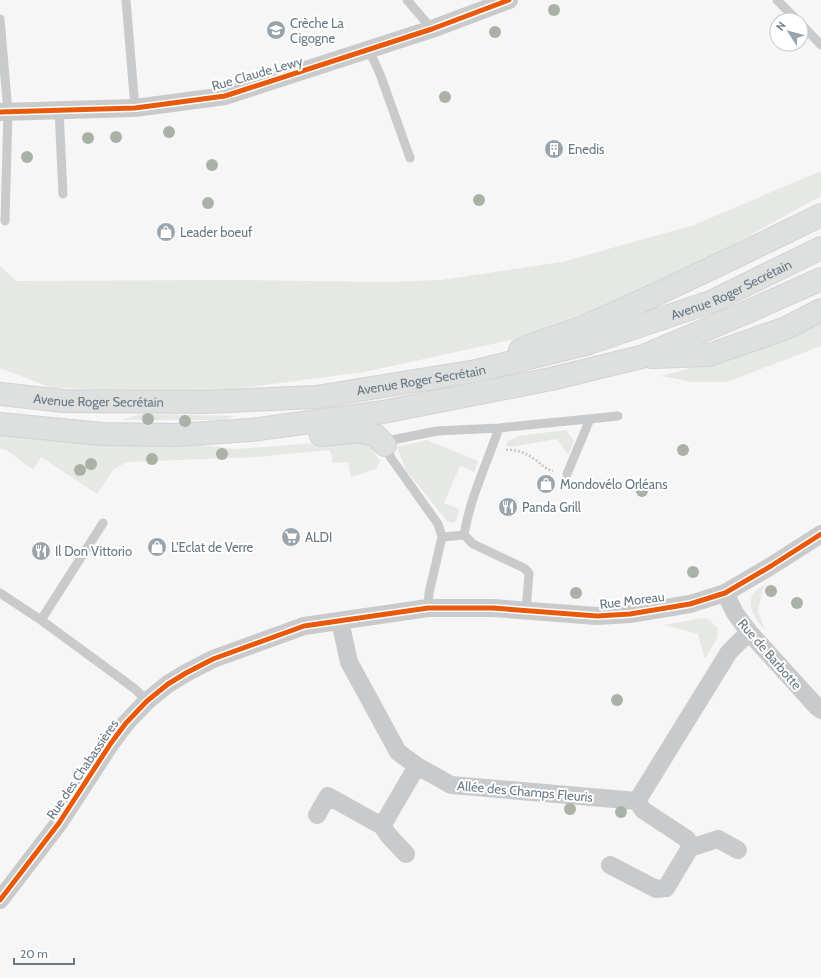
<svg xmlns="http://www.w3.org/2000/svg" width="821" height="978" font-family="Cabin,sans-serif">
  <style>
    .green { fill: #e5e8e3 }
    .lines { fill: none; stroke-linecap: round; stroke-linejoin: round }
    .primary-casing { stroke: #d2d3d4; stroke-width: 24 }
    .path { stroke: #c6c8c9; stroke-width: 2.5; stroke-dasharray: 2 2; stroke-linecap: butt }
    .service { stroke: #c9cacb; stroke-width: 9 }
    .minor { stroke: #c9cacb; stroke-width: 18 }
    .primary { stroke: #dedfdf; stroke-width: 22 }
    .cycleway-casing { stroke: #fff; stroke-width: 8 }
    .cycleway { stroke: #e8590c; stroke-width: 5 }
    .tree { fill: #aab2a7 }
    .labels { text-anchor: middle; stroke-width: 4; stroke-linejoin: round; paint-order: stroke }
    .poi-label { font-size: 13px; fill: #687884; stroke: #fff; text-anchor: start }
    .street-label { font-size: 13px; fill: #687884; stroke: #fff }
  </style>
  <rect width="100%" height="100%" fill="#f6f6f6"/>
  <!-- green -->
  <path class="green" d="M 821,171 L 821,196 L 725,249 L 612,302 L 520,338 L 364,372 L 220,391 L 52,388 L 0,368 L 0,266 L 16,281 L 233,280 L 387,282 L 441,280 L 562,262 L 694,225 Z
    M 821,319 L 821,346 L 727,382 L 693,382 L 661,376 L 742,354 Z
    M 142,414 L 236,416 L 224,420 L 121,420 Z
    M 566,430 L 574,441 L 568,455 L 557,439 L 510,447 L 506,445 L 508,441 L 519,436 Z
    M 0,434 L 110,442 L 199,445 L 236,449 L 357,440 L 372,449 L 380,461 L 376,469 L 351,477 L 348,462 L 333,463 L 330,450 L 256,457 L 127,462 L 114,469 L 97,494 L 41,457 L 33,470 L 7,450 L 0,449 Z
    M 427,440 L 478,461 L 474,472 L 460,466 L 444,503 L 459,509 L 456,521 L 453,523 L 447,521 L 406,470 L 397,447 Z
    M 768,583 L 763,587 L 758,611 L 765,630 C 750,613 741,595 768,583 Z
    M 705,618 L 710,620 L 718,629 L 717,638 L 705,659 L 698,634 L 664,625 L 696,619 Z"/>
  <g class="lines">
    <defs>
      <g id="primary">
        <path d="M 520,350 C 541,340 564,335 585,326 C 665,292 743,253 821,215"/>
        <path d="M 652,357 L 709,355 L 786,328 L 821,310"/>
        <path id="s1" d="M 0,394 L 63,401 L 205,402 L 316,397 L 476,371 L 589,343 L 713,301 L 821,248"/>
        <path d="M 0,424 L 102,434 L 176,435 L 251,430 L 383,412 L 551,379 L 641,357 L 745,313 L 821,279"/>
        <path d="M 321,435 L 361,431 L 376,436 L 385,445"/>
      </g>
    </defs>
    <!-- primary casing -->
    <use href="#primary" class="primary-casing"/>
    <!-- path -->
    <path class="path" d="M 506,450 C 516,449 526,453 534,459 C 541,463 544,469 553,471"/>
    <!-- service -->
    <path class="service" d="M 126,0 L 135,108
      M 407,0 L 432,29
      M 777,0 L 797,20
      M 0,19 L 8,112 L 5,221
      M 801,24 L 821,45
      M 369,50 L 380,74 L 410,158
      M 59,110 L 63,194
      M 567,474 L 590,419
      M 103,523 L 41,620 L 135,689 L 147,701
      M 464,535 L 473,544 L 524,568 L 529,573 L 526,611
      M 464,535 C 470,498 487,463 499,428
      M 442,537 L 464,535
      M 0,593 L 41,620
      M 428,608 L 429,593 L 442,537 L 438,524 L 391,458 L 385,445 L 392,440 L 437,431 L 499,428 L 618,416"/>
    <!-- minor -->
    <path class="minor" d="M 0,112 L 135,108 L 225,96 L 432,29 L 509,0
      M 725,593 L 735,613 L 749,632 L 816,706 L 821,710
      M 340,621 L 349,662 L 398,752 L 417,766 L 451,785 L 637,801 L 729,652 L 749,632
      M 317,815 L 328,796 L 382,826 L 417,766
      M 382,826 L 389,836 L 406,854
      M 690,848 L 718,839 L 738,850
      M 610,865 L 656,889 L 666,888 L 690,848 L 687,839 L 643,810 L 637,801
      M 0,900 L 59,823 L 111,743 L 126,723 L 147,701 L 168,684 L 186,673 L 213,659 L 304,626 L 428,608 L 493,608 L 597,616 L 630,614 L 690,604 L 725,593 L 771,566 L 821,534"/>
    <!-- primary -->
    <use href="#primary" class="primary"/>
    <defs>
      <path id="cycleway" d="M 0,112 L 135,108 L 225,96 L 432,29 L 509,0
        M 0,900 L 59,823 L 111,743 L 126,723 L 147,701 L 168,684 L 186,673 L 213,659 L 304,626 L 428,608 L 493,608 L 597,616 L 630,614 L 690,604 L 725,593 L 771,566 L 821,534"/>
    </defs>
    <!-- cycleway casing -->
    <use href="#cycleway" class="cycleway-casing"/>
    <!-- cycleway -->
    <use href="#cycleway" class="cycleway"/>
  </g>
  <!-- trees -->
  <g class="tree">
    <circle cx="554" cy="10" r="6"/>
    <circle cx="495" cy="32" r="6"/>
    <circle cx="445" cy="97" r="6"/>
    <circle cx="169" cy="132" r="6"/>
    <circle cx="116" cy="137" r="6"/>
    <circle cx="88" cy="138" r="6"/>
    <circle cx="27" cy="157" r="6"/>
    <circle cx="212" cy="165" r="6"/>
    <circle cx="479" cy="200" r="6"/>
    <circle cx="208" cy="203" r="6"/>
    <circle cx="148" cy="419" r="6"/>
    <circle cx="185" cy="421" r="6"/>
    <circle cx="683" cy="450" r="6"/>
    <circle cx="222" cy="454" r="6"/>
    <circle cx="152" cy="459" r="6"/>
    <circle cx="91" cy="464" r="6"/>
    <circle cx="80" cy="470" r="6"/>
    <circle cx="642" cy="491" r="6"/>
    <circle cx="693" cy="572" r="6"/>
    <circle cx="771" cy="591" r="6"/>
    <circle cx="576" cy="593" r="6"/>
    <circle cx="797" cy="603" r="6"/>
    <circle cx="617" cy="700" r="6"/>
    <circle cx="570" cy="809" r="6"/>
    <circle cx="621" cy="812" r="6"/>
  </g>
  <!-- icons -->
  <defs>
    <symbol id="school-disc" viewBox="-11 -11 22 22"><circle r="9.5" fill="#9aa4ac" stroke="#fff"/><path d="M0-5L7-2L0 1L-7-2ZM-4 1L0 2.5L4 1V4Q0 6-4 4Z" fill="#fff"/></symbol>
    <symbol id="building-disc" viewBox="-11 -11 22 22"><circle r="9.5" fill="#9aa4ac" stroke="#fff"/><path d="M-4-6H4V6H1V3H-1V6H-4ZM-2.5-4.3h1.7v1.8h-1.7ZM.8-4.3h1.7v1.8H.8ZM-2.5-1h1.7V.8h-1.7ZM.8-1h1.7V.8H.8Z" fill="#fff"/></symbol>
    <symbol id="shop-disc" viewBox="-11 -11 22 22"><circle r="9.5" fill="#9aa4ac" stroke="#fff"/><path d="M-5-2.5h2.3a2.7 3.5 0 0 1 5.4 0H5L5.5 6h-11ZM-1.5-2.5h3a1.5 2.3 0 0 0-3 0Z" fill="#fff"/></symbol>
    <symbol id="restaurant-disc" viewBox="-11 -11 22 22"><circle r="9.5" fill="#9aa4ac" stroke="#fff"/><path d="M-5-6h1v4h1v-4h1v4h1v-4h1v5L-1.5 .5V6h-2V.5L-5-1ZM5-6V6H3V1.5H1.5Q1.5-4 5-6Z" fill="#fff"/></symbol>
    <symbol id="supermarket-disc" viewBox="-11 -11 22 22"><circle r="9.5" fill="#9aa4ac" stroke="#fff"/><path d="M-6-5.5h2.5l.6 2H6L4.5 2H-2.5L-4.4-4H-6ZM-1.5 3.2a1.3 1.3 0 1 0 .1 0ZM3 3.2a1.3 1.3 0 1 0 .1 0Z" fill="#fff"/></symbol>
  </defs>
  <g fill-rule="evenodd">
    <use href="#school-disc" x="265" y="19" width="22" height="22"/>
    <use href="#building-disc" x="543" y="138" width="22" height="22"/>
    <use href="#shop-disc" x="155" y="221" width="22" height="22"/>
    <use href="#shop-disc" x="535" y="473" width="22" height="22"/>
    <use href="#restaurant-disc" x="497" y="496" width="22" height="22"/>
    <use href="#supermarket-disc" x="280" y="526" width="22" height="22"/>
    <use href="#shop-disc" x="146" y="536" width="22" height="22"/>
    <use href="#restaurant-disc" x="30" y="540" width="22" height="22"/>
  </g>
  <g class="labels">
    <!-- poi labels -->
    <g class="poi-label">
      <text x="290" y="28">Crèche La<tspan x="290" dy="15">Cigogne</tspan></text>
      <text x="568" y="154">Enedis</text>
      <text x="180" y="237">Leader boeuf</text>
      <text x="560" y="489">Mondovélo Orléans</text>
      <text x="522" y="512">Panda Grill</text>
      <text x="305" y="542">ALDI</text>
      <text x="171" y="552">L'Eclat de Verre</text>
      <text x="55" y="556">Il Don Vittorio</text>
    </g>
    <!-- street labels -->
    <g class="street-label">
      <text transform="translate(257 73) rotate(-16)" y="5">Rue Claude Lewy</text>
      <text dy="5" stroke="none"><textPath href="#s1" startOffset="747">Avenue Roger Secrétain</textPath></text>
      <text dy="5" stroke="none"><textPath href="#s1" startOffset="423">Avenue Roger Secrétain</textPath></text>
      <text dy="5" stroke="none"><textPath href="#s1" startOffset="99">Avenue Roger Secrétain</textPath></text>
      <text transform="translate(632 600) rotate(-7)" y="5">Rue Moreau</text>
      <text transform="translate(770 654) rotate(49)" y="5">Rue de Barbotte</text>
      <text transform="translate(82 769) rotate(-56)" y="5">Rue des Chabassières</text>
      <text transform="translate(525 791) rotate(5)" y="5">Allée des Champs Fleuris</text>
    </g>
  </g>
  <!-- north arrow -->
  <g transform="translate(789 32) rotate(306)"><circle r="19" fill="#ffffff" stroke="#c3c9ce"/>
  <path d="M0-3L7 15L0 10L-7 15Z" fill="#9aa4ac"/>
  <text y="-6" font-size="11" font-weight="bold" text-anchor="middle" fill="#687884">N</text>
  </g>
  <!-- scale -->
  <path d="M14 958v6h60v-6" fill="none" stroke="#687884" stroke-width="2"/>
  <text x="20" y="958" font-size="12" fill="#687884" stroke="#ffffff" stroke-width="3" paint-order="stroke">20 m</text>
</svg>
